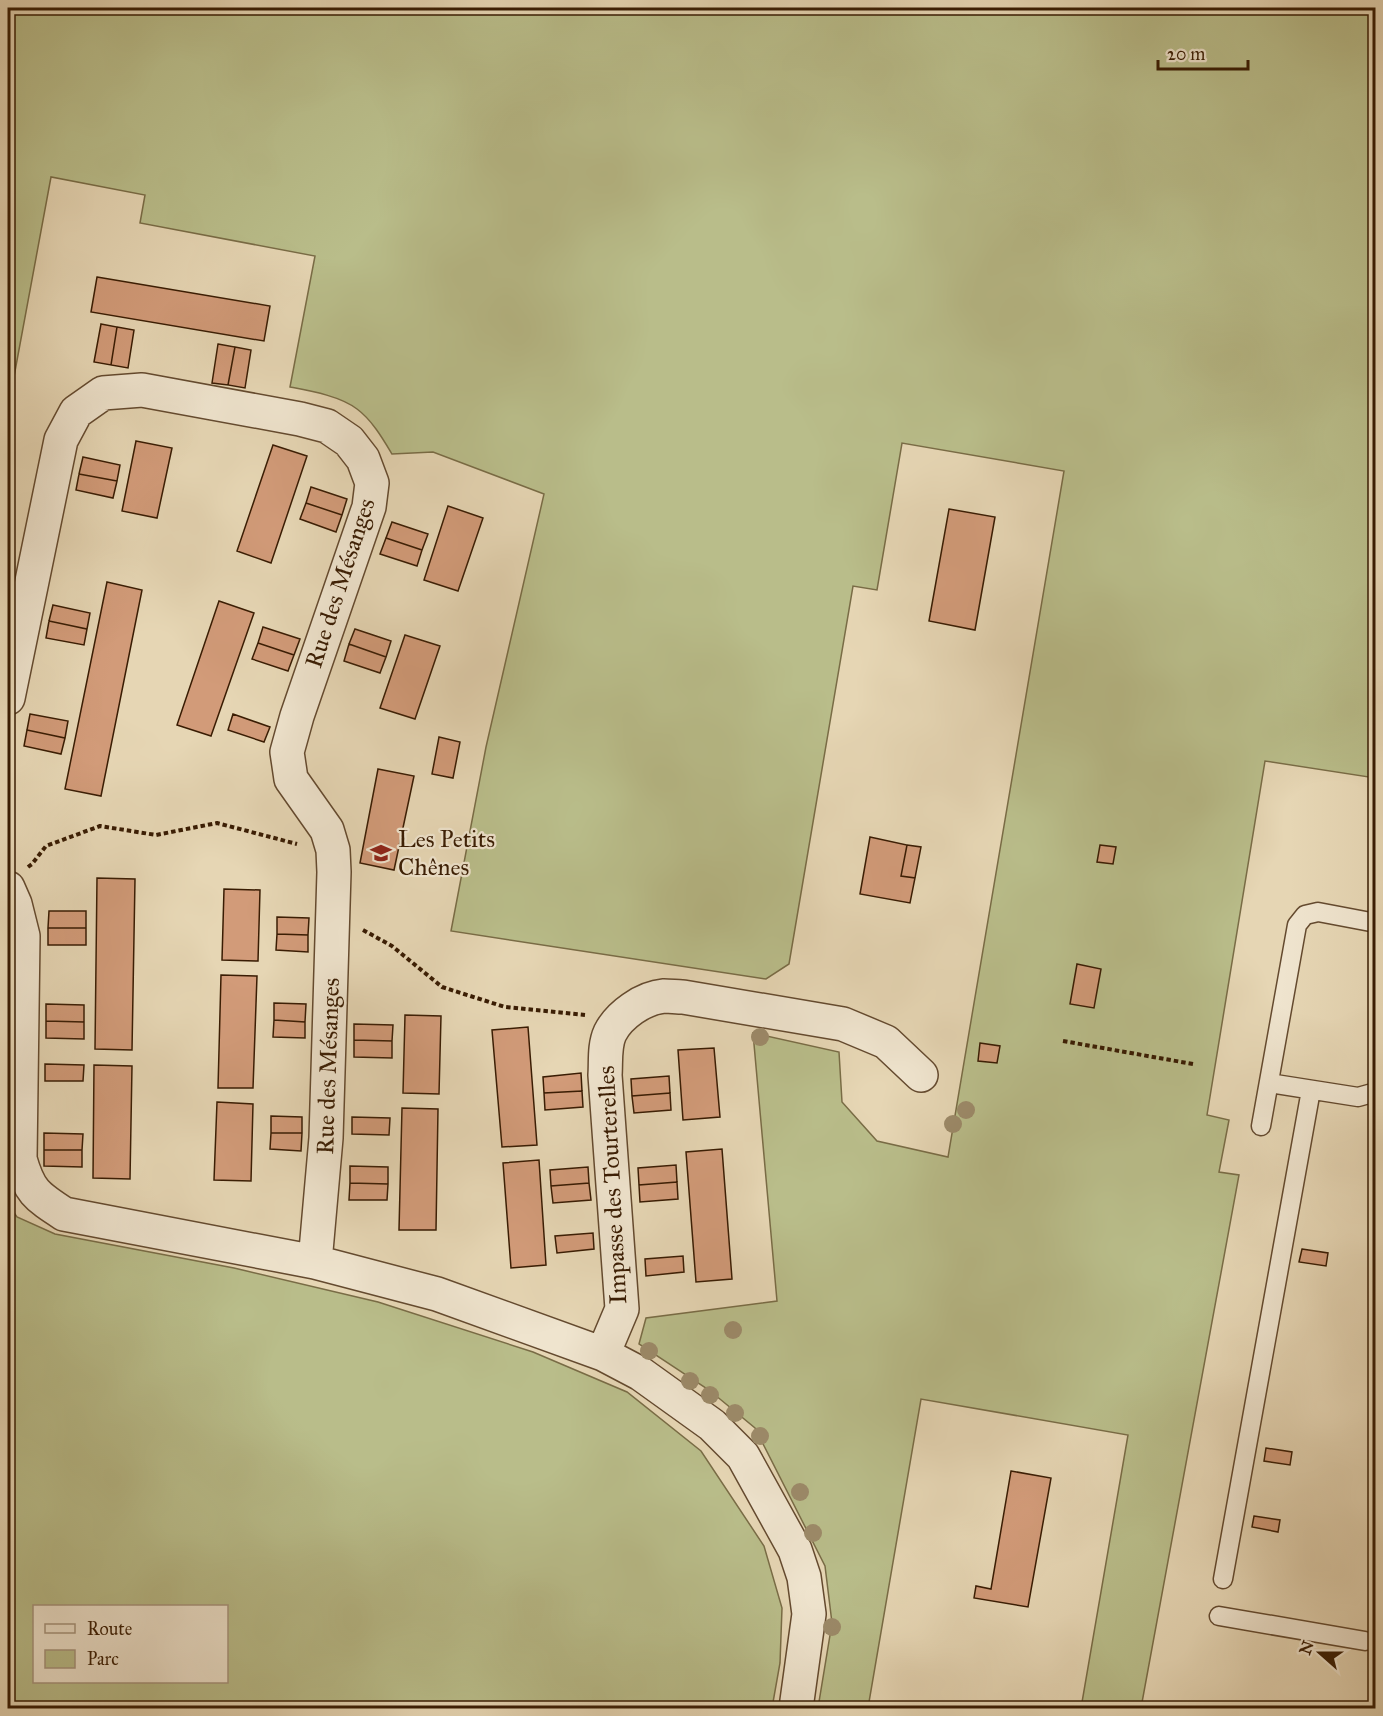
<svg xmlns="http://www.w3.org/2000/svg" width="1383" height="1716" font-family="'IM FELL Great Primer',serif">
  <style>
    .green { fill: #b9bd8a; stroke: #796c46; stroke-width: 1.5; fill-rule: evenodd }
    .building { fill: #d29b79; stroke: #391c03; stroke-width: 1.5 }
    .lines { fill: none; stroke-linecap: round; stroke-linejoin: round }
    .service-casing { stroke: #644a2f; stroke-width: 21 }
    .minor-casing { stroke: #644a2f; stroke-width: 36 }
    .path { stroke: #391c03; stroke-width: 4; stroke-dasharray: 4.5 3; stroke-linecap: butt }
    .service { stroke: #efe4ce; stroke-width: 18 }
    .minor { stroke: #efe4ce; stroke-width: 33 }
    .tree { fill: #9c8a69 }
    .labels { text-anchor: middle; stroke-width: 4.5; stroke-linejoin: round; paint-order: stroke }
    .street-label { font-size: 24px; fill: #391c03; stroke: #efe4ce }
    .poi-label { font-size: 24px; fill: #391c03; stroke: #efe4ce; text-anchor: start }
  </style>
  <rect width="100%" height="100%" fill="#e6d6b4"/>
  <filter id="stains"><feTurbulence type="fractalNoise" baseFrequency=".00333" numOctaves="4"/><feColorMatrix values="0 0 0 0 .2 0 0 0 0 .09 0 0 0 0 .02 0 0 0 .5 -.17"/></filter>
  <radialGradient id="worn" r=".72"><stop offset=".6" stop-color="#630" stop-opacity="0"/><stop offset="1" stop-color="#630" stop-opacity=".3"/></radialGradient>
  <!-- green -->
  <path class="green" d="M 8,8 L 1375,8 L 1375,778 L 1265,761 L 1207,1115 L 1229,1120 L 1219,1172 L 1239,1175 L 1141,1708 L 1081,1708 L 1128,1435 L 921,1399 L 868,1708 L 818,1708 L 832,1623 L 825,1566 L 755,1428 L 709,1390 L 639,1344 L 646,1318 L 777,1301 L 753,1033 L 839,1052 L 842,1102 L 877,1141 L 948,1157 L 1064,471 L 902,443 L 877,590 L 853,586 L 789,964 L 766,979 L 451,931 L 486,747 L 544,494 L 433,452 L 392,454 C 383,439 372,420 357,409 C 340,396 311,391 290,387 L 315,256 L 140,223 L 145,195 L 51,177 L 8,409 Z
    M 8,1204 L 17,1217 L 55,1234 L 234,1268 L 378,1302 L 533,1352 L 627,1392 L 701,1451 L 764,1546 L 782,1608 L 780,1663 L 772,1708 L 8,1708 ZM 34,1606 L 226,1606 L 226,1682 L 34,1682 Z"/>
  <!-- building -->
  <path class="building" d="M 97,277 L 270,306 L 264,341 L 91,312 Z
    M 101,324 L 117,327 L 111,365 L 94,362 Z
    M 117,327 L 134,330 L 128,368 L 111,365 Z
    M 218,344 L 235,347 L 228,385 L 212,383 Z
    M 235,347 L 251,350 L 245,388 L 228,385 Z
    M 136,441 L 172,448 L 157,518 L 122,511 Z
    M 273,445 L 307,456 L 271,563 L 237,551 Z
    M 83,457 L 120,465 L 117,481 L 79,474 Z
    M 79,474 L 117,481 L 113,498 L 76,490 Z
    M 311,487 L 347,499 L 342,515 L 306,503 Z
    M 306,503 L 342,515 L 336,532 L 300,519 Z
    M 448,506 L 483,518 L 458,591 L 424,580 Z
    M 949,509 L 995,517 L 975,630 L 929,621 Z
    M 392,522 L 428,534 L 422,550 L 386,538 Z
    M 386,538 L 422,550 L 417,566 L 380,554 Z
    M 107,582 L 142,590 L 101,796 L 65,789 Z
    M 219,601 L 254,613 L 211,736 L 177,725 Z
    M 53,605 L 90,613 L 87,629 L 49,621 Z
    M 49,621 L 87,629 L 84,645 L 46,638 Z
    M 263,627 L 300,639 L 294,655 L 258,643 Z
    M 355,629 L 391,641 L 386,657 L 349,644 Z
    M 405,635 L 440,646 L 415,719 L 380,708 Z
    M 258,643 L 294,655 L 288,671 L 252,659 Z
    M 349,644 L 386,657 L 380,673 L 344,661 Z
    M 30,714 L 68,721 L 65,738 L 27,730 Z
    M 233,714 L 270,727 L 264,742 L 228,730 Z
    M 27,730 L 65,738 L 61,754 L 24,746 Z
    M 439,737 L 460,742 L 453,778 L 432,774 Z
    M 378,769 L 414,776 L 394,870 L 360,863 Z
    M 870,837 L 907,845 L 901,876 L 915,878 L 910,903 L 860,894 Z
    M 907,845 L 921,847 L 915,878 L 901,876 Z
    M 1100,845 L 1116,847 L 1113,864 L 1097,862 Z
    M 97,878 L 135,879 L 132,1050 L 95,1049 Z
    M 224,889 L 260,890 L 258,961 L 222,960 Z
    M 49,911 L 86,911 L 86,928 L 48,928 Z
    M 277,917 L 309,918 L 308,935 L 277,934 Z
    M 48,928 L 86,928 L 86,945 L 48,945 Z
    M 277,934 L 308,935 L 308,952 L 276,950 Z
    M 1077,964 L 1101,969 L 1094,1008 L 1070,1004 Z
    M 221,975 L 257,976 L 253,1088 L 218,1088 Z
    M 274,1003 L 306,1004 L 305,1022 L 274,1020 Z
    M 46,1004 L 84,1005 L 84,1022 L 46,1021 Z
    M 405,1015 L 441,1016 L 439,1094 L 403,1093 Z
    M 274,1020 L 305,1022 L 305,1038 L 273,1037 Z
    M 46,1021 L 84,1022 L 84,1039 L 46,1038 Z
    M 354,1024 L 393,1025 L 392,1041 L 354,1040 Z
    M 528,1027 L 537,1145 L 502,1147 L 492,1030 Z
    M 354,1040 L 392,1041 L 392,1058 L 354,1057 Z
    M 980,1043 L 1000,1046 L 997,1063 L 978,1061 Z
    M 714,1048 L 720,1117 L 683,1120 L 678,1050 Z
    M 45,1064 L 84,1065 L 83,1081 L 45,1081 Z
    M 94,1065 L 132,1066 L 130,1179 L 93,1178 Z
    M 581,1073 L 582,1091 L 544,1093 L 543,1077 Z
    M 669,1076 L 670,1093 L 632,1096 L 631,1079 Z
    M 582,1091 L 583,1107 L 545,1110 L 544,1093 Z
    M 670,1093 L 671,1110 L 634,1113 L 632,1096 Z
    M 217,1102 L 253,1104 L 251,1181 L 214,1180 Z
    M 402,1108 L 438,1109 L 436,1230 L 399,1230 Z
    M 271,1116 L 302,1117 L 302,1133 L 271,1133 Z
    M 352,1117 L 390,1118 L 389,1135 L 352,1134 Z
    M 44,1133 L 83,1134 L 82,1150 L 44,1150 Z
    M 271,1133 L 302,1133 L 301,1151 L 270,1149 Z
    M 722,1149 L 732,1279 L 696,1282 L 686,1152 Z
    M 44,1150 L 82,1150 L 82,1167 L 44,1166 Z
    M 539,1160 L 546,1265 L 511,1268 L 503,1163 Z
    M 676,1165 L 677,1182 L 639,1185 L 638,1168 Z
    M 350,1166 L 388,1167 L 388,1184 L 350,1183 Z
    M 588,1167 L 589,1183 L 551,1186 L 550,1170 Z
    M 677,1182 L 678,1199 L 640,1202 L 639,1185 Z
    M 350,1183 L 388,1184 L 387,1200 L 349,1200 Z
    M 589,1183 L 591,1200 L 553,1203 L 551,1186 Z
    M 593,1233 L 594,1249 L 557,1253 L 555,1236 Z
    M 1302,1249 L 1328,1253 L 1326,1266 L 1299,1262 Z
    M 683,1256 L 684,1272 L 646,1276 L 645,1259 Z
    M 1266,1448 L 1292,1452 L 1290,1465 L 1264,1461 Z
    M 1011,1471 L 1051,1478 L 1028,1607 L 974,1598 L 976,1586 L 991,1589 Z
    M 1254,1516 L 1280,1520 L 1278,1532 L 1252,1527 Z"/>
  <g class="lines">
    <defs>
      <path id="service" d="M 1269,1083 L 1358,1097 L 1376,1092
        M 1261,1126 L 1297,925 L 1305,915 L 1318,912 L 1376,923
        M 1223,1579 L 1311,1090
        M 1219,1616 L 1365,1641"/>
      <path id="minor" d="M 8,698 L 61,440 L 76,412 L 103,393 L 142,390 L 300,419 L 327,426 L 349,441 L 363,459 L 372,483 L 369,507 L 297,716 L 287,752 L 291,779 L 327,830 L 333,850 L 334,872 L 326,1138 L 315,1262
        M 8,888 L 15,904 L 23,936 L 20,1159 C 29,1191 36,1196 64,1214 L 315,1262 L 437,1294 L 603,1354 L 641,1374 L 712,1425 L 743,1456 L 795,1550 L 804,1577 L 809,1614 L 796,1708
        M 603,1354 L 622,1309 L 605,1075 C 606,1062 604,1046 610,1033 C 619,1015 643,998 664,996 C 670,996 677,997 683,997 L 843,1024 L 886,1042 L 921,1075"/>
    </defs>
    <!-- service casing -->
    <use href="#service" class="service-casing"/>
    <!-- minor casing -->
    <use href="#minor" class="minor-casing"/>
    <!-- path -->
    <path class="path" d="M 28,867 L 32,864 L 46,846 L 100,826 L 156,835 L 217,823 L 297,844
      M 363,930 L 392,946 L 442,987 L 505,1007 L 585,1015
      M 1063,1041 L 1193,1064"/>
    <!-- service -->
    <use href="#service" class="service"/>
    <!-- minor -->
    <use href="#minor" class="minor"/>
  </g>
  <!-- trees -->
  <g class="tree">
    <circle cx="760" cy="1037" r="9"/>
    <circle cx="966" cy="1110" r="9"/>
    <circle cx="953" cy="1124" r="9"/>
    <circle cx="733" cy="1330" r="9"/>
    <circle cx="649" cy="1351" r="9"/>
    <circle cx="690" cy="1381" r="9"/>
    <circle cx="710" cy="1395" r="9"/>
    <circle cx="735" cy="1413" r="9"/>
    <circle cx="760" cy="1436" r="9"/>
    <circle cx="800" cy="1492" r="9"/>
    <circle cx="813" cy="1533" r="9"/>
    <circle cx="832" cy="1627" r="9"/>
  </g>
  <!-- icons -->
  <defs>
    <symbol id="school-bare" viewBox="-9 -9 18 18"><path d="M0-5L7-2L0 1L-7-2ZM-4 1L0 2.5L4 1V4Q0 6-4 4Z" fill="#8f2418" stroke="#efe4ce" stroke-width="2.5" paint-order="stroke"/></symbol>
  </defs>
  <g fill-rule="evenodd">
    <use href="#school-bare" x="366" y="838" width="30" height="30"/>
  </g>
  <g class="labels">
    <!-- street labels -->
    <g class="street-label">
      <text transform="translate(340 583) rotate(-72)" y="8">Rue des Mésanges</text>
      <text transform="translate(328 1066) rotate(-88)" y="8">Rue des Mésanges</text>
      <text transform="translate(612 1185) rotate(-93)" y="8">Impasse des Tourterelles</text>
    </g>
    <!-- poi labels -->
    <g class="poi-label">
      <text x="398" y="847">Les Petits<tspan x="398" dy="28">Chênes</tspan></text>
    </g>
  </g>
  <!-- margin -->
  <rect width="1383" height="1716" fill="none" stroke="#e6d6b4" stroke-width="30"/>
  <rect x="9" y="9" width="1365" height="1698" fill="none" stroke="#391c03" stroke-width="3"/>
  <rect x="15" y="15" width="1353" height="1686" fill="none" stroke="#391c03" stroke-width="1.5"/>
  <!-- legend -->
  <rect x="33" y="1605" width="195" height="78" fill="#efe4ce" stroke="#a6947d" stroke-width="1.5"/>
  <rect x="45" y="1624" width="30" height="9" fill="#efe4ce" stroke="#a6947d" stroke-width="1.5"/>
  <text x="87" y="1635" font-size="18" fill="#391c03">Route</text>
  <rect x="45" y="1650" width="30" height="18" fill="#b9bd8a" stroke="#a6947d" stroke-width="1.5"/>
  <text x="87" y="1665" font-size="18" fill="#391c03">Parc</text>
  <!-- north arrow -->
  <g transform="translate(1320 1653) rotate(291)" stroke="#efe4ce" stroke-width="4.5" paint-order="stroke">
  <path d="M0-4.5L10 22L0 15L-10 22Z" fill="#391c03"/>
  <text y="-9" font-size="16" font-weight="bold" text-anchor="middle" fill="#391c03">N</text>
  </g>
  <!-- scale -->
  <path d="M1158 60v9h90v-9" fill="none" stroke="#391c03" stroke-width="3"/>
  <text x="1167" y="60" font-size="18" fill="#391c03" stroke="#efe4ce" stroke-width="4.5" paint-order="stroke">20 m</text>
  <rect width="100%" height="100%" filter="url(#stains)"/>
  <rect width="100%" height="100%" fill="url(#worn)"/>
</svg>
